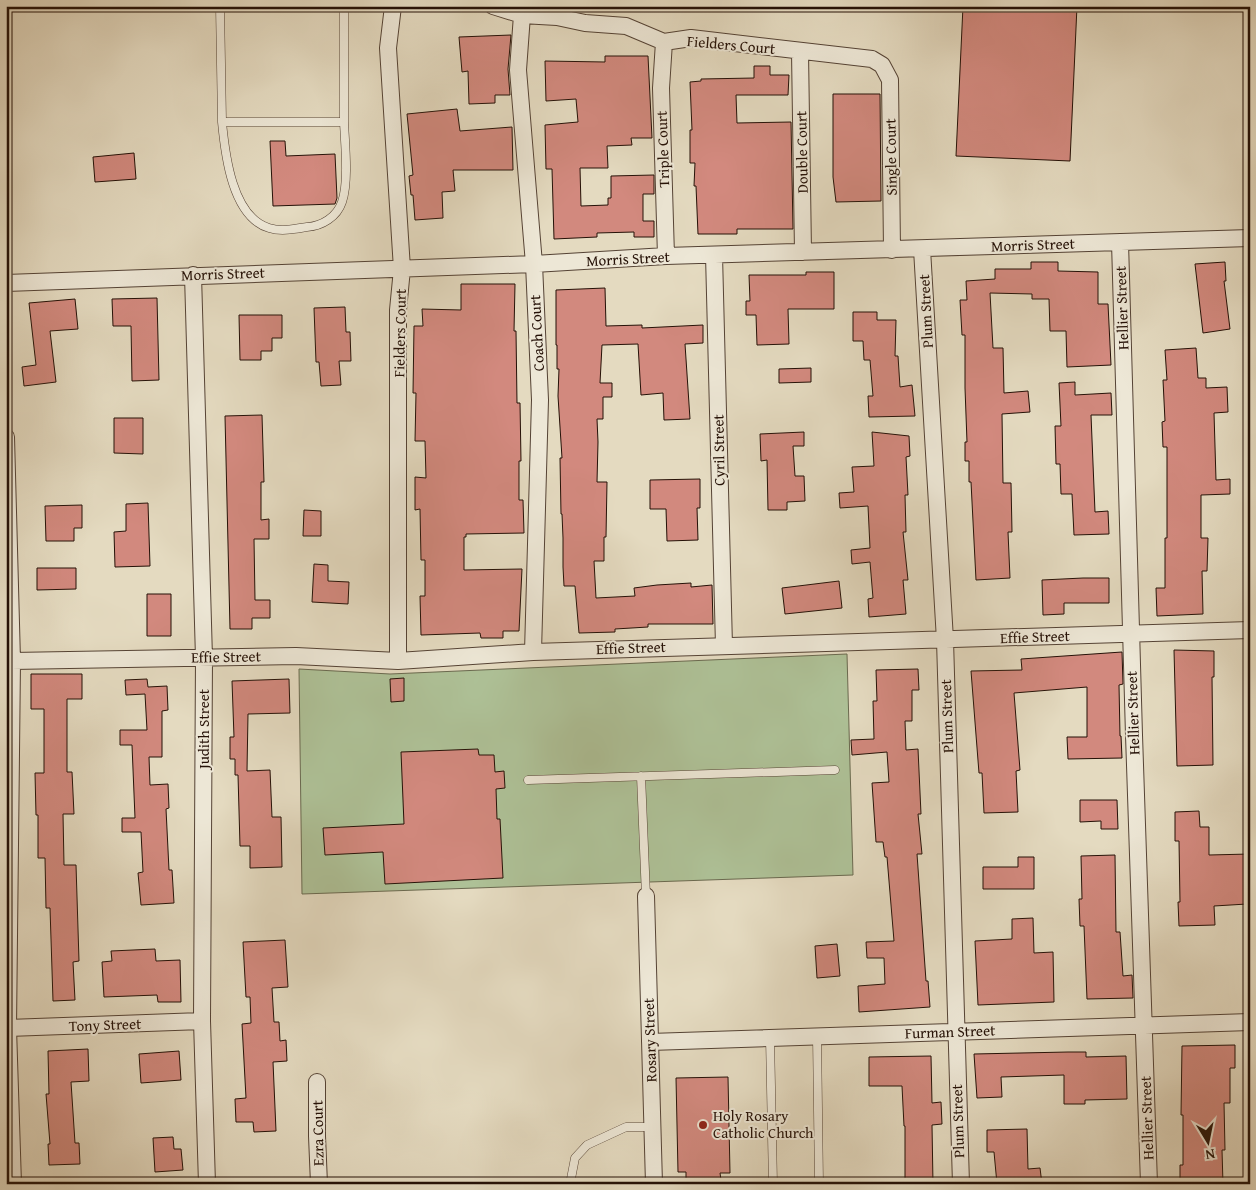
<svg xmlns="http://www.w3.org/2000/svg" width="1256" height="1190" font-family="'Gentium Book Plus',serif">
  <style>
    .green { fill: #aec197; stroke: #6a694f }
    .building { fill: #d2897e; stroke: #251107 }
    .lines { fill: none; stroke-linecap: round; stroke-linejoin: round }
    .service-casing { stroke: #554335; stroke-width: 9 }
    .minor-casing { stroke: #554335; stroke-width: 18 }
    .service { stroke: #ede7d6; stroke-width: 8 }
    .minor { stroke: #ede7d6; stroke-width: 16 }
    .poi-dot { fill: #8f2418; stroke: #ede7d6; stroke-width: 2 }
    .labels { text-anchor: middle; stroke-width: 4; stroke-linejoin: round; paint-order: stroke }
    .street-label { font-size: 15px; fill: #251107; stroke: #ede7d6 }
    .poi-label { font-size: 15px; fill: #251107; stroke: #ede7d6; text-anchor: start }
  </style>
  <rect width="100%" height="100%" fill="#e4dac0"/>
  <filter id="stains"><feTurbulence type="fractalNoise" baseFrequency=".004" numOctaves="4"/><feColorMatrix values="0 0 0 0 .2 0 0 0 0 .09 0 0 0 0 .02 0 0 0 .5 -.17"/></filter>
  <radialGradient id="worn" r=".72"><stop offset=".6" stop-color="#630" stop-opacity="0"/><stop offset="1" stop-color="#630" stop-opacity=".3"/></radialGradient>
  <!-- green -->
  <path class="green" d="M 847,654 L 853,875 L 302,894 L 299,669 L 390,674 Z"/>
  <!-- building -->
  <path class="building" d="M 963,6 L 1077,6 L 1070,161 L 956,156 Z
    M 511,35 L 508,69 L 510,95 L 495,95 L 495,103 L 469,104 L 468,71 L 462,72 L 459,37 Z
    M 605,56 L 648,56 L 652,138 L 631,138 L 632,145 L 607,146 L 608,168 L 580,168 L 581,206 L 608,205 L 608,198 L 611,198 L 611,176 L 654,175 L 654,194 L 643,194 L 643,221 L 654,221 L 654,237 L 634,237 L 634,232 L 597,233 L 597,237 L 554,239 L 552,169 L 546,169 L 545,125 L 578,122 L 576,99 L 546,101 L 545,61 L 605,62 Z
    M 754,66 L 770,66 L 770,75 L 789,75 L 788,95 L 736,95 L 737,123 L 791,122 L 793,229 L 737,229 L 737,234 L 698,234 L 696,186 L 694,186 L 695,163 L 690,163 L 690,130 L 692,130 L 690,82 L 701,81 L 701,79 L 754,78 Z
    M 833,94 L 880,94 L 881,201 L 836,202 L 833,177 Z
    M 457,109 L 460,131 L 512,127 L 513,170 L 453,170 L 455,191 L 442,192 L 443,218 L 415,220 L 413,195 L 411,195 L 409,176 L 413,175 L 407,114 Z
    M 270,141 L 285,141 L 286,156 L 335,154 L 337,198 L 335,204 L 273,206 Z
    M 134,153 L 136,179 L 95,182 L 93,157 Z
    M 1031,262 L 1058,262 L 1058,271 L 1098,272 L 1098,304 L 1108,304 L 1111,365 L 1067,367 L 1066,331 L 1050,331 L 1049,299 L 1032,299 L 1032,294 L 990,293 L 993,348 L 1003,348 L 1004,393 L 1028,391 L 1030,412 L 1002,414 L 1003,483 L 1011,483 L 1012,532 L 1008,532 L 1010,578 L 976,580 L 971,482 L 969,482 L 969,461 L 965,461 L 965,442 L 967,442 L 965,388 L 965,335 L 962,335 L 960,300 L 967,300 L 966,281 L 995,279 L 995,269 L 1031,269 Z
    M 1225,262 L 1226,281 L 1224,281 L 1230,329 L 1203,333 L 1195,264 Z
    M 806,272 L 834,272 L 834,309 L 788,309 L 789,344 L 757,345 L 756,315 L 746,315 L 746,301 L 750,301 L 749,275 L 806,275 Z
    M 461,284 L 515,284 L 514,331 L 516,331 L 517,403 L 520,403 L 521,461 L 519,461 L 519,500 L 523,500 L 524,533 L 466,534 L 466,537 L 464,537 L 464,570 L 522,569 L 519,631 L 503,631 L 503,638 L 481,638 L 480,633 L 421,635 L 420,596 L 425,596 L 425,560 L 421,560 L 420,509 L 415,510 L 415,477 L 426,478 L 425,441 L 415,441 L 416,393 L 413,393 L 414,326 L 423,326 L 422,309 L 461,310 Z
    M 605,288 L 606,326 L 642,325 L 642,328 L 703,325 L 703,343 L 685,344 L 690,419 L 664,420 L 663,393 L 641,395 L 638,344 L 602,345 L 600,383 L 612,383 L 612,397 L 603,397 L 603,419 L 597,419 L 598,442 L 597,482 L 607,482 L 606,537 L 604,537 L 604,561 L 594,561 L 596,598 L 635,596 L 634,588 L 657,585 L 691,583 L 691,587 L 712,585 L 713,624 L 648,624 L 648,627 L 615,629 L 615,632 L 579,633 L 575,586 L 564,586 L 563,567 L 563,538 L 562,514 L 561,514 L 560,458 L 562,458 L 558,396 L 559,369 L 557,369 L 557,345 L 556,345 L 556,290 Z
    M 157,298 L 159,380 L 132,381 L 131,326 L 113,326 L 112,299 Z
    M 75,299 L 78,329 L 50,331 L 56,382 L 24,386 L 22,367 L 36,365 L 29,303 Z
    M 345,307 L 346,332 L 350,332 L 351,361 L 339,361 L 341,385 L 321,386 L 319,362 L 316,362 L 314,308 Z
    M 853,312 L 877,312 L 877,320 L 896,320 L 895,356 L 898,356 L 900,387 L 912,385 L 915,416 L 869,417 L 868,396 L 873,396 L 870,360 L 864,360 L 863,341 L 853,341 Z
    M 239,315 L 282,315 L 282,338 L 272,338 L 272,351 L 261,351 L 261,360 L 240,360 Z
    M 1196,348 L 1198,378 L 1206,378 L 1206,388 L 1227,387 L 1228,412 L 1214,413 L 1216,480 L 1230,479 L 1230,494 L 1201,495 L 1201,538 L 1208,538 L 1207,571 L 1202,571 L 1203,614 L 1157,616 L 1156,588 L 1165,588 L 1165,538 L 1167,538 L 1167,447 L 1163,447 L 1162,422 L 1165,421 L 1163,380 L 1167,380 L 1165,350 Z
    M 811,368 L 811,382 L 779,383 L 779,369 Z
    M 1075,382 L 1075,395 L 1111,393 L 1112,415 L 1091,415 L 1095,512 L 1108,511 L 1109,534 L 1074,535 L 1072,494 L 1061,494 L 1060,464 L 1056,464 L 1055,426 L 1061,426 L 1059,383 Z
    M 262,415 L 264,482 L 261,482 L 261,520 L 269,519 L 269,539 L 254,539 L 255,600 L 270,600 L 270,618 L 252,618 L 252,629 L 230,629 L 225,416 Z
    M 114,418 L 143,418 L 143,454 L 114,453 Z
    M 804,432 L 804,446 L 793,446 L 795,476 L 804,476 L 805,501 L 787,502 L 787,510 L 768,510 L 767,460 L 761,461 L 760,434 Z
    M 872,432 L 909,436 L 910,456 L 906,457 L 908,495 L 905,495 L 906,532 L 903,532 L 908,580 L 903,580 L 906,614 L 869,617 L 868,599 L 873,598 L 870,562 L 852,564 L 851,550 L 870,548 L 868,506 L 840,508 L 839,493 L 854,492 L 852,467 L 874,466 Z
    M 700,479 L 700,508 L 697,508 L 698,540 L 667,541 L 666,509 L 650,509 L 650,480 Z
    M 148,503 L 150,566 L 115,567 L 114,532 L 126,531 L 126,504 Z
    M 82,505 L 82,528 L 74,528 L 74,541 L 46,541 L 45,506 Z
    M 304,510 L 321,511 L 321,536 L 303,536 Z
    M 314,564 L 328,565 L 328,581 L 349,582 L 348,604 L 312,602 Z
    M 37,568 L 76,568 L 76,589 L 37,590 Z
    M 1083,578 L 1109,578 L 1109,603 L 1064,603 L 1064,614 L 1043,615 L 1042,580 Z
    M 839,581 L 842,608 L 785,614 L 782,588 Z
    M 147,594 L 171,594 L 171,636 L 147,636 Z
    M 1174,650 L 1214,651 L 1214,677 L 1212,677 L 1213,765 L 1177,766 Z
    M 1122,652 L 1123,684 L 1119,685 L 1120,736 L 1121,736 L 1122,758 L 1068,759 L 1067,737 L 1087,737 L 1087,687 L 1014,693 L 1020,770 L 1016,771 L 1018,812 L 984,813 L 982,773 L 979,773 L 971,671 L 1022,670 L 1021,659 Z
    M 918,669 L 919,690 L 912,690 L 912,721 L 905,721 L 906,750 L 918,749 L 921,814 L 918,814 L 922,854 L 917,854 L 926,981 L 928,981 L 930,1007 L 859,1012 L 858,986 L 885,984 L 884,958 L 867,958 L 866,942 L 894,941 L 887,857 L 885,857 L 883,842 L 876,842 L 872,783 L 889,782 L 887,752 L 852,755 L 851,740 L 874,739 L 873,701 L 877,701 L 876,670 Z
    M 31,674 L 82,674 L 82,699 L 67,699 L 67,772 L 72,772 L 74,814 L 63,814 L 64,865 L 76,865 L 79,961 L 73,962 L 75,1000 L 53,1001 L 50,908 L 46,908 L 45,858 L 38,858 L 38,815 L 36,815 L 35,773 L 44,773 L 44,709 L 31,709 Z
    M 404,678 L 404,701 L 391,702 L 390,679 Z
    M 147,679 L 148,687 L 167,686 L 168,710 L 162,711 L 162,757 L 149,757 L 150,785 L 168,784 L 169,808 L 166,809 L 169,870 L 172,870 L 174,903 L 141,905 L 138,873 L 143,872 L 141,832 L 122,832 L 122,818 L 135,818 L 132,745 L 120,745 L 120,730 L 147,730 L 145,694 L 126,695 L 125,680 Z
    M 289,679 L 290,713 L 248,714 L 247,771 L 270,770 L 272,817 L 281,817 L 282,867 L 250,868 L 250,846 L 240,846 L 238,775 L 235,775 L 235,759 L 230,759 L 230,737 L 234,737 L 232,681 Z
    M 478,749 L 479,755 L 494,755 L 495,772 L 504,771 L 505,788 L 496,789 L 497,819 L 500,819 L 503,878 L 385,884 L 383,852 L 325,855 L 323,828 L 404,824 L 401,752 Z
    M 1080,800 L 1117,800 L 1118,829 L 1101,829 L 1101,821 L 1080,822 Z
    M 1199,811 L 1200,827 L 1209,827 L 1209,855 L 1250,854 L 1250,867 L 1245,867 L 1247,904 L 1214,906 L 1215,925 L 1179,926 L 1178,902 L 1180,902 L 1179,841 L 1175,841 L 1175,812 Z
    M 1115,855 L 1116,932 L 1120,932 L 1123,976 L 1132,975 L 1133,998 L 1087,999 L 1084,926 L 1080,926 L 1079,899 L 1082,899 L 1081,856 Z
    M 1018,857 L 1034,857 L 1034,889 L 983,889 L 983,867 L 1018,867 Z
    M 1033,918 L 1034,953 L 1053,952 L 1054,1002 L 978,1005 L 975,941 L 1012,939 L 1012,919 Z
    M 285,940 L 288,987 L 272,988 L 274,1022 L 279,1022 L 280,1041 L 286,1040 L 287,1061 L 273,1062 L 276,1131 L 254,1132 L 253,1122 L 236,1122 L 235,1099 L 246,1098 L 242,1024 L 251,1023 L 250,997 L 246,997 L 243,942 Z
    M 837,944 L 840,976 L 817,978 L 815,946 Z
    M 155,949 L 156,961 L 180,960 L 181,1002 L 158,1002 L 157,995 L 104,997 L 102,962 L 112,961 L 111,951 Z
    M 1235,1045 L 1235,1068 L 1230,1068 L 1230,1103 L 1224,1103 L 1225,1150 L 1222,1150 L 1223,1184 L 1180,1184 L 1180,1165 L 1183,1165 L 1183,1115 L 1181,1115 L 1182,1046 Z
    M 88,1049 L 89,1081 L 71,1082 L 75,1143 L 79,1143 L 80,1164 L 49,1165 L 48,1144 L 50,1144 L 46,1094 L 49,1094 L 48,1051 Z
    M 179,1051 L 181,1080 L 141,1083 L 139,1054 Z
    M 1068,1052 L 1086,1052 L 1086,1057 L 1126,1056 L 1127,1099 L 1085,1100 L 1085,1104 L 1064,1104 L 1064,1075 L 1001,1077 L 1002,1097 L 977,1098 L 974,1054 Z
    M 931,1056 L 932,1103 L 941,1102 L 942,1124 L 932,1125 L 933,1184 L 905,1184 L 905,1126 L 904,1126 L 902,1086 L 869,1086 L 869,1057 Z
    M 728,1077 L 730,1173 L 720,1173 L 721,1180 L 686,1181 L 686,1172 L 678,1172 L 676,1078 Z
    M 1027,1129 L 1028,1169 L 1040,1168 L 1042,1184 L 997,1184 L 994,1152 L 987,1152 L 987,1130 Z
    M 173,1137 L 174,1149 L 181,1149 L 183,1170 L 155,1172 L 153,1138 Z"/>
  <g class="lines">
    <defs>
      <path id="service" d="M 220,6 L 222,122 L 344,122 L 344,6
        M 222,122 C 225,154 232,217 269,228 C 281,232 295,229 307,227 C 322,226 337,217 342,202 C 349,182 345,144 344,122
        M 641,776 L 646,896
        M 528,780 L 835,770
        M 817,1036 L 819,1184
        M 770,1038 L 773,1184
        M 570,1184 L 575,1158 L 587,1145 L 626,1127 L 652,1127"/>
      <path id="minor" d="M 393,6 L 388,48 L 402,269 L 398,310 L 398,661
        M 493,6 L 522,15 L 557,17 L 585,23 L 626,26 L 664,42 L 691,38 L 872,59 L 882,65 L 890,80 L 892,250
        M 522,15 L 518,70 L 534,264 L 540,400 L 533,652
        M 664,42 L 661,88 L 666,256
        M 800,52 L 803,252
        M 1120,242 L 1134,735 L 1149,1184
        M 922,249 L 945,640 L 961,1184
        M 714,255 L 724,646
        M 193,275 L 204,658 L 202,1021 L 207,1184
        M 6,283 L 534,264 L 666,256 L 1250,238
        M 6,437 L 12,661 L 8,1028 L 13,1184
        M 12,661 L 296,656 L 398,661 L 533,652 L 1250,630
        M 646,896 L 654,1184
        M 8,1028 L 202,1021
        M 650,1042 L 1250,1022
        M 317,1082 L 317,1136 L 319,1184"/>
    </defs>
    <!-- service casing -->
    <use href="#service" class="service-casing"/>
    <!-- minor casing -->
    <use href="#minor" class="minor-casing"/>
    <!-- service -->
    <use href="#service" class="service"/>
    <!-- minor -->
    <use href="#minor" class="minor"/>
  </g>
  <!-- markers -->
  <circle class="poi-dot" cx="703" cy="1125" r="5"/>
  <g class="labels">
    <!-- street labels -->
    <g class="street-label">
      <text transform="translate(731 45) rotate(5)" y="5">Fielders Court</text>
      <text transform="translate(663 149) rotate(-92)" y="5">Triple Court</text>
      <text transform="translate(802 152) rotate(-91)" y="5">Double Court</text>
      <text transform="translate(891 157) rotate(-91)" y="5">Single Court</text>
      <text transform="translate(1033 245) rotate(-2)" y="5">Morris Street</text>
      <text transform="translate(628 259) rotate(-3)" y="5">Morris Street</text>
      <text transform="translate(223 274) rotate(-2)" y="5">Morris Street</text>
      <text transform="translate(1122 308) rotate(-92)" y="5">Hellier Street</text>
      <text transform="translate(926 311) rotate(-93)" y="5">Plum Street</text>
      <text transform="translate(400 333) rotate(-89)" y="5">Fielders Court</text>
      <text transform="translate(537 333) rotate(-93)" y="5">Coach Court</text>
      <text transform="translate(719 450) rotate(-91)" y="5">Cyril Street</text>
      <text transform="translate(1035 637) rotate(-2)" y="5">Effie Street</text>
      <text transform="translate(631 648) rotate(-2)" y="5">Effie Street</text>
      <text transform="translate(226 657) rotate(-1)" y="5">Effie Street</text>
      <text transform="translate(1133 713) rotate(-92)" y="5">Hellier Street</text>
      <text transform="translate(947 716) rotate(-92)" y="5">Plum Street</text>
      <text transform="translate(204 729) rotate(-90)" y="5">Judith Street</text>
      <text transform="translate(105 1025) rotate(-2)" y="5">Tony Street</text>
      <text transform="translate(950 1032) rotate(-2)" y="5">Furman Street</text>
      <text transform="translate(650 1040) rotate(-92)" y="5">Rosary Street</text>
      <text transform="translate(1147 1118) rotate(-92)" y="5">Hellier Street</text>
      <text transform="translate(958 1121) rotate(-92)" y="5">Plum Street</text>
      <text transform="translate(318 1133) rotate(-91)" y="5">Ezra Court</text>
    </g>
    <!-- poi labels -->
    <g class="poi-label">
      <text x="713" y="1121">Holy Rosary<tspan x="713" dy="17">Catholic Church</tspan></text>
    </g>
  </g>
  <!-- margin -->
  <rect width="1256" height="1190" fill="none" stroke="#e4dac0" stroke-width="25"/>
  <rect x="8" y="8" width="1241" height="1175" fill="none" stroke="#251107" stroke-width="2.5"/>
  <rect x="12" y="12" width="1231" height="1165" fill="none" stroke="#251107"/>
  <!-- north arrow -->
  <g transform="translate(1208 1142) rotate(170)" stroke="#ede7d6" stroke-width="4" paint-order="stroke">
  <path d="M0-4L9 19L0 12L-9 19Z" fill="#251107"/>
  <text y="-8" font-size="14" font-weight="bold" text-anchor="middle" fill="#251107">N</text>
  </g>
  <rect width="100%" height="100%" filter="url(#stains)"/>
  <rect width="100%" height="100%" fill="url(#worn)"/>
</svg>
